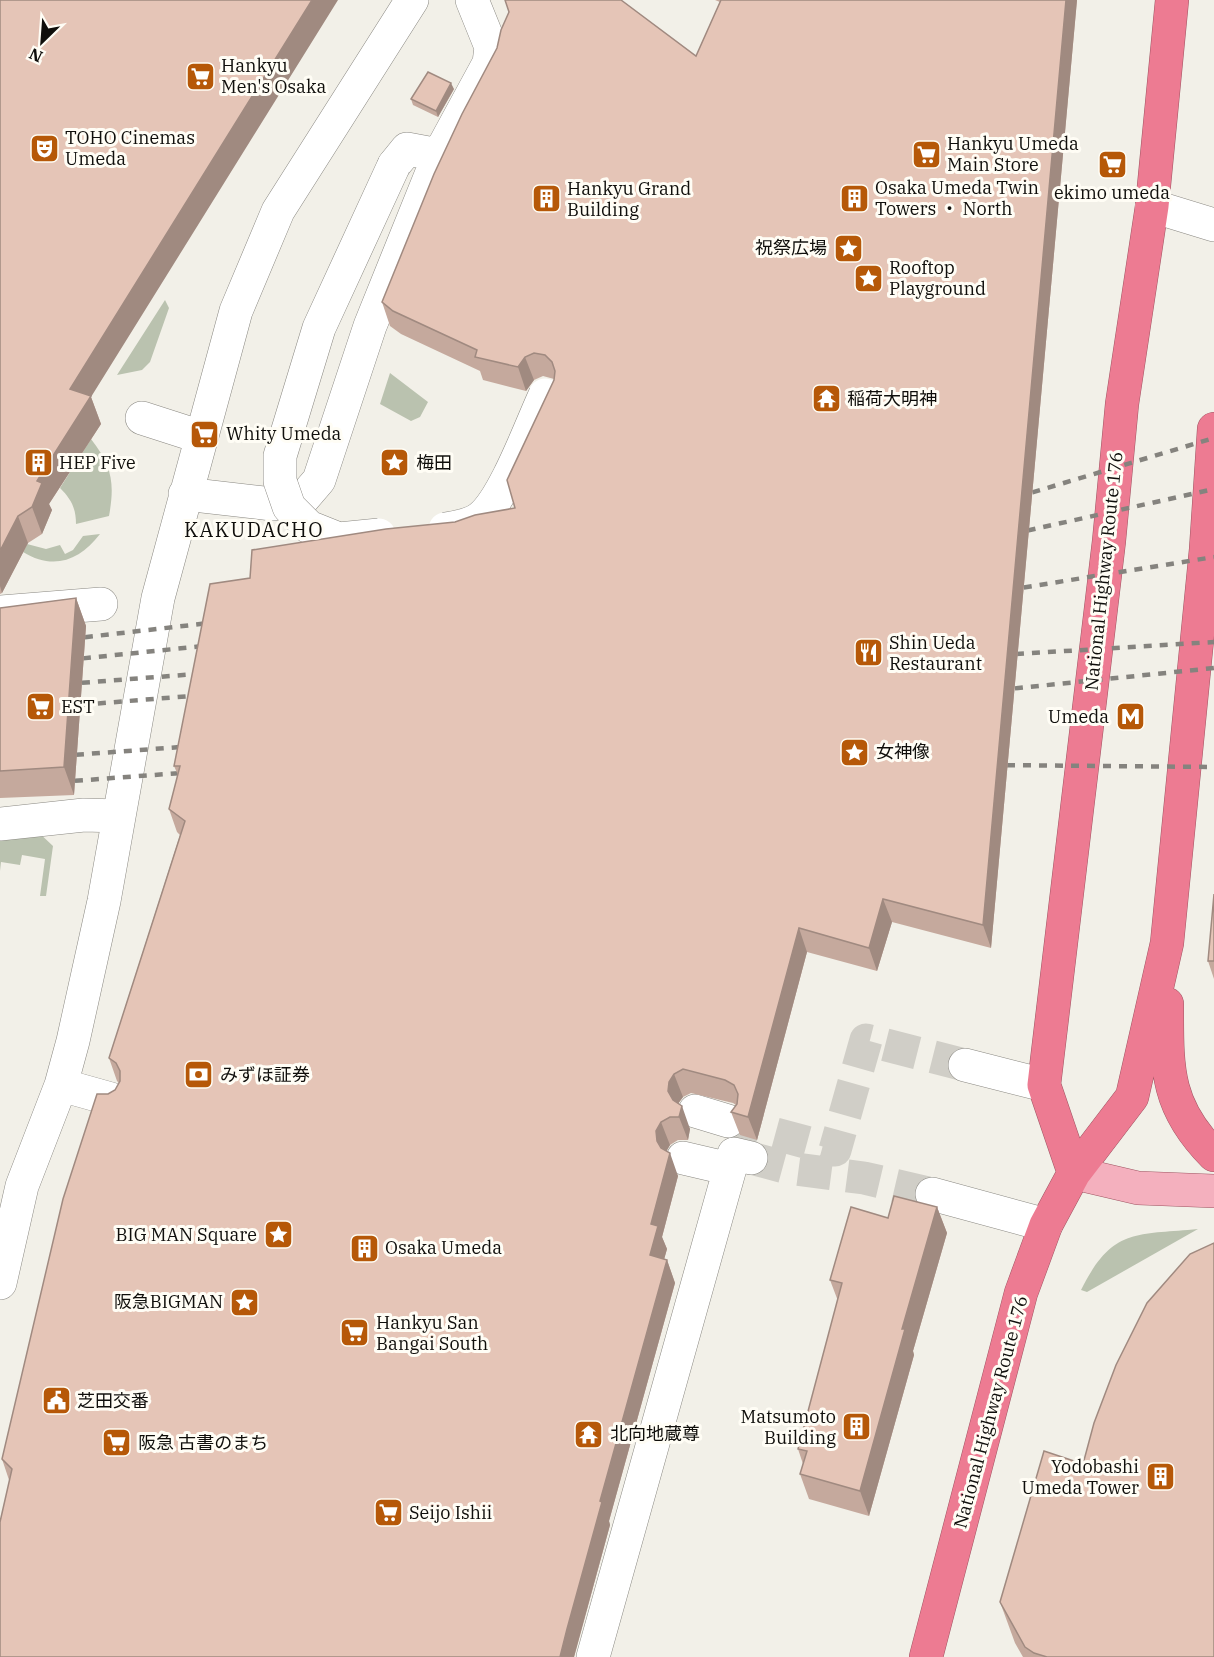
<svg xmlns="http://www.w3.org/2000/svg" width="1214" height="1657" font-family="'IBM Plex Serif','Noto Sans JP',serif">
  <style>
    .green { fill: #bac2af }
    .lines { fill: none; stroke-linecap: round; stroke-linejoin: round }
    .minor-tunnel { stroke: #d0cec7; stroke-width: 33; stroke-dasharray: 33 16; stroke-linecap: butt }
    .minor-casing { stroke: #8a8882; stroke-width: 34 }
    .major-casing { stroke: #9f5563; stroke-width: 34 }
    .highway-casing { stroke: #9f5563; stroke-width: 34 }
    .minor { stroke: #fff; stroke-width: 33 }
    .major { stroke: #f4b0be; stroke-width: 33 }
    .highway { stroke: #ed7b92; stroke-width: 33 }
    .rail { stroke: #85837e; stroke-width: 4.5; stroke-dasharray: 8 8; stroke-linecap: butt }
    .minor-bridge-casing { stroke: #8a8882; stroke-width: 34; stroke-linecap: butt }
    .minor-bridge { stroke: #fff; stroke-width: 33 }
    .wall { fill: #c5a99d }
    .shaded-wall { fill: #a08a80 }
    .building { fill: #e5c5b7; stroke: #a08a80; stroke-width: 1.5 }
    .labels { text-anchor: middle; stroke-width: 6; stroke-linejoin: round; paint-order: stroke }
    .poi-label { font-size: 18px; fill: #0f0e0b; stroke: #fffdf5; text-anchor: start }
    .street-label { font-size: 18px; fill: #0f0e0b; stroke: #fffdf5 }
    .neighbourhood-label { font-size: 20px; letter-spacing: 1.5px; fill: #0f0e0b; stroke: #fffdf5 }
  </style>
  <rect width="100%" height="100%" fill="#f2f0e8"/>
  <!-- green -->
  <path class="green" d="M 165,300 L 169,308 L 150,362 L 142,370 L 117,375 Z
    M 390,373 L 428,402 L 420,417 L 411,421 L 380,404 Z
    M 91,439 C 112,466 115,483 109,516 L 76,524 C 76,508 71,499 60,488 Z
    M 100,534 C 80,560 54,571 23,552 L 27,544 L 46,549 L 60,545 L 65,554 L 73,550 L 83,536 Z
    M 37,831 L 53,846 L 46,896 L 40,896 L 45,859 L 22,855 L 20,865 L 1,862 L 0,871 L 0,839 Z
    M 1198,1229 L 1087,1292 L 1081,1290 C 1112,1228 1135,1235 1198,1229 Z"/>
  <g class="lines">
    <!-- minor-tunnel -->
    <path class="minor-tunnel" d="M 728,1121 L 835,1150 L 866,1040 L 965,1065
      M 751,1158 L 788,1168 L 864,1178 L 932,1194"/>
    <defs>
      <path id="minor" d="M 394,165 L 407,149 L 439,155
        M 1152,206 L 1214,225
        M 142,418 L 201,437
        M 185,494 L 272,504 L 301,501 L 319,480 L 370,326 L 439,155 L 489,63 L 491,47 L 472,0
        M 0,612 L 101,604
        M 0,824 L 84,815 L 119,816
        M 965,1065 L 1044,1085
        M 61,1085 L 111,1099
        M 695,1111 L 728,1121
        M 683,1158 L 730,1169
        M 932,1194 L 1046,1225
        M 0,1283 L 22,1186 L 61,1085 L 73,1041 L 104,901 L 158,598 L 236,311 L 278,211 L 412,0
        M 593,1657 L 734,1154 L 751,1158"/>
      <path id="major" d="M 1074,1173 L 1138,1188 L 1214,1191"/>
      <path id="highway" d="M 1167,1004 C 1167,1068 1165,1106 1214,1155
        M 1074,1173 L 1044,1085 L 1109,541 L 1122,404 L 1152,206 L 1172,0
        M 926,1657 L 1021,1293 L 1046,1225 L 1074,1173 L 1132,1097 L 1167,943 L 1206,549 L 1214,429"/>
    </defs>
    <!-- minor casing -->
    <use href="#minor" class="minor-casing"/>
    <!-- major casing -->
    <use href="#major" class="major-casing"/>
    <!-- highway casing -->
    <use href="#highway" class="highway-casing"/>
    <!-- minor -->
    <use href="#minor" class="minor"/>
    <!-- major -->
    <use href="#major" class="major"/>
    <!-- highway -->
    <use href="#highway" class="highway"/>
    <!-- rail -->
    <path class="rail" d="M 1017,497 L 1214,438
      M 1012,534 L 1214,489
      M 1008,590 L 1214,557
      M 69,639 L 218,622
      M 1000,655 L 1214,642
      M 67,660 L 213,645
      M 66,684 L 209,673
      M 999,690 L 1214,668
      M 66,706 L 203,695
      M 60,756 L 194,746
      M 991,765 L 1214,767
      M 59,782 L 194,772"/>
    <defs>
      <path id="minor-bridge" d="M 445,529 C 457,527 470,526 480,518 C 504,500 531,425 545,395
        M 379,535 L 339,539 L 309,527 L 289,507 L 280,481 L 280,456 L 319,328 L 394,165"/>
    </defs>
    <!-- minor-bridge casing -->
    <use href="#minor-bridge" class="minor-bridge-casing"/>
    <!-- minor-bridge -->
    <use href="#minor-bridge" class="minor-bridge"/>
  </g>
  <!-- wall -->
  <path class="wall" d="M 0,0 L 91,397 L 101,424 L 49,504 L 52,510 L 42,534 L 28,543 L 2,593 L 0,594 Z
    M 715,0 L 1077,0 L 991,948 L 892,922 L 877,971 L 807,952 L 757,1140 L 740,1135 L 731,1112 L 736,1105 L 733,1103 L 691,1093 L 683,1097 L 678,1104 L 690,1129 L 688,1140 L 678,1140 L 670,1145 L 666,1151 L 678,1176 L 662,1237 L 667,1249 L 664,1259 L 667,1260 L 675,1283 L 609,1521 L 610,1525 L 574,1657 L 9,1480 L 2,1459 L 108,1094 L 115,1090 L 119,1083 L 117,1081 L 109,1058 L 180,835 L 177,832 L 169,809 L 178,775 L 174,766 L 250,578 L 455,522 L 515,508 L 554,379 L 543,376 L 534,380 L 526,391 L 483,380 L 480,371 L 401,334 L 390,326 L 382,302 L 696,56 L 720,2 Z
    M 454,89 L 438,117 L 413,105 L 411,99 Z
    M 76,598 L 86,626 L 74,795 L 0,798 L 0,608 Z
    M 1214,894 L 1214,979 L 1208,961 Z
    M 937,1207 L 947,1233 L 913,1351 L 914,1355 L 869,1516 L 809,1499 L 800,1474 L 803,1464 L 798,1449 L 838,1301 L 830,1280 L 888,1218 Z
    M 1083,1464 L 1214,1657 L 1023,1657 L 1015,1643 L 1000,1602 Z"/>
  <!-- shaded-wall -->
  <path class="shaded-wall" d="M 312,0 L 338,0 L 91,397 L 101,424 L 49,504 L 52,510 L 42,534 L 32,507 L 37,481 L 70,389 Z
    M 1066,0 L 1077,0 L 991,948 L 983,925 Z
    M 451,83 L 454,89 L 438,117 L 436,111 Z
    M 525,357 L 534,380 L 526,391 L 518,367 Z
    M 18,516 L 28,543 L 2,593 L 0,586 L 0,551 Z
    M 76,598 L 86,626 L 74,795 L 64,767 Z
    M 883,899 L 892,922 L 877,971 L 869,948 Z
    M 799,928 L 807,952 L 757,1140 L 748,1117 Z
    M 674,1074 L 683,1097 L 677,1105 L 677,1115 L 668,1091 L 669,1082 Z
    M 682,1106 L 690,1129 L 688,1140 L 679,1117 Z
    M 661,1122 L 670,1145 L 665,1154 L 657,1141 L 656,1131 Z
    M 670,1153 L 678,1176 L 662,1237 L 667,1249 L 659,1278 L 650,1255 L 651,1224 Z
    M 937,1207 L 947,1233 L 913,1351 L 914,1355 L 869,1516 L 860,1491 L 902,1329 Z
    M 667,1260 L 675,1283 L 609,1521 L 610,1525 L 574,1657 L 560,1657 L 567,1629 L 600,1501 Z"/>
  <!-- building -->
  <path class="building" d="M 0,0 L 312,0 L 70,389 L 91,396 L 37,481 L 42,483 L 32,507 L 18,516 L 0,551 Z
    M 505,0 L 621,0 L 696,56 L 721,0 L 1066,0 L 983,925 L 883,899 L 869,948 L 799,928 L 748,1117 L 731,1112 L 737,1104 L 738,1094 L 734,1085 L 725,1080 L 683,1069 L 674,1074 L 669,1082 L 668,1091 L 673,1100 L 682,1106 L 679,1117 L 670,1117 L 661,1122 L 656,1131 L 657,1141 L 661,1148 L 670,1153 L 651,1224 L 658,1226 L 650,1255 L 667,1260 L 600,1501 L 602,1502 L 567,1629 L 560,1657 L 0,1657 L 0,1522 L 12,1469 L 2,1459 L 63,1199 L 97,1094 L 108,1094 L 115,1090 L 120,1081 L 120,1071 L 116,1063 L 109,1058 L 185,821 L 169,809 L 180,766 L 174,766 L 210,584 L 250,578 L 252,550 L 386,529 L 455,522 L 475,515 L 515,508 L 507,480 L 554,380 L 555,371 L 552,362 L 545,355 L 534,353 L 525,357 L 518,367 L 475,357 L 477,350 L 393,311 L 382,302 L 434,174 L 462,114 L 497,48 L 501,30 L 509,12 Z
    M 428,72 L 451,83 L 436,111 L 411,99 Z
    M 76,598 L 64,767 L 0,771 L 0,608 Z
    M 1214,894 L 1214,961 L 1208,961 Z
    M 894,1196 L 937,1207 L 902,1329 L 905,1329 L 860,1491 L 800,1474 L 807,1451 L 798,1449 L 842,1283 L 830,1280 L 851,1207 L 888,1218 Z
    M 1214,1243 L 1214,1657 L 1047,1657 L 1034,1653 L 1025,1647 L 1000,1602 L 1044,1451 L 1083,1464 L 1094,1423 L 1116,1365 L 1147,1303 L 1190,1254 Z"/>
  <!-- icons -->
  <defs>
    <symbol id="supermarket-square" viewBox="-11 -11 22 22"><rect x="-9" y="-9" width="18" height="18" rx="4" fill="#b65808" stroke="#fffdf5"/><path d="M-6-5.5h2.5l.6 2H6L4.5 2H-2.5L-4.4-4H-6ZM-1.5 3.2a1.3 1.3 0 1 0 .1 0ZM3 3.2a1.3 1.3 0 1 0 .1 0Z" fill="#fff"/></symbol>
    <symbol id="theatre-square" viewBox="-11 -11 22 22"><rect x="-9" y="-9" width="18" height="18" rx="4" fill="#b65808" stroke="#fffdf5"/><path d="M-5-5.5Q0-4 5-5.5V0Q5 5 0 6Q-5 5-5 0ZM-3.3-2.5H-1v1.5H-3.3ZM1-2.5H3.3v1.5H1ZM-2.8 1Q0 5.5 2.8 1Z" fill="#fff"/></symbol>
    <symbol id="building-square" viewBox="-11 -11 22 22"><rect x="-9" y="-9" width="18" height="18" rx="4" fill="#b65808" stroke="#fffdf5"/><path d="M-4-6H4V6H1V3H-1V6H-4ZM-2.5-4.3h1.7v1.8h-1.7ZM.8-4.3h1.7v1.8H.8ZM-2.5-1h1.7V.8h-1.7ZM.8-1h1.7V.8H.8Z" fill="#fff"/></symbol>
    <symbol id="sight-square" viewBox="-11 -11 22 22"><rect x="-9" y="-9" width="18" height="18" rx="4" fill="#b65808" stroke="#fffdf5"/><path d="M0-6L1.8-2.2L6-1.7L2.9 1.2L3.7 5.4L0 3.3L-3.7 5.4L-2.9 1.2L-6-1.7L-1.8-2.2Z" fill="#fff"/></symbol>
    <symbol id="temple-square" viewBox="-11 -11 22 22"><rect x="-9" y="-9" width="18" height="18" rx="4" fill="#b65808" stroke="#fffdf5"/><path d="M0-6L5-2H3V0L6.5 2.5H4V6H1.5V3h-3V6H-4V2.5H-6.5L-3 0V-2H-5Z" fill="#fff"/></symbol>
    <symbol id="restaurant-square" viewBox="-11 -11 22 22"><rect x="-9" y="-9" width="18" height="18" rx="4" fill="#b65808" stroke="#fffdf5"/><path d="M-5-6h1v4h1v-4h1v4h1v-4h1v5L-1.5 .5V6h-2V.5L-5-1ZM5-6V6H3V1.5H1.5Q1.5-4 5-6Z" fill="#fff"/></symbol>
    <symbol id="metro-square" viewBox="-11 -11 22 22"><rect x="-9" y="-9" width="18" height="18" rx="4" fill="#b65808" stroke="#fffdf5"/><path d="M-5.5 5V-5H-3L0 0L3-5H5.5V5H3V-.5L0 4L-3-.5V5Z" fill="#fff"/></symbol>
    <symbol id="bank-square" viewBox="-11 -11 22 22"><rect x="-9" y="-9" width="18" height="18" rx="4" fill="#b65808" stroke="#fffdf5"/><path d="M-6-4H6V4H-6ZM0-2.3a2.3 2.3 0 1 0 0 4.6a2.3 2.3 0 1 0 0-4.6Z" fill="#fff"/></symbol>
    <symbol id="civic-square" viewBox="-11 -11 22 22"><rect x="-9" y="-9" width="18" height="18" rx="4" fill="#b65808" stroke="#fffdf5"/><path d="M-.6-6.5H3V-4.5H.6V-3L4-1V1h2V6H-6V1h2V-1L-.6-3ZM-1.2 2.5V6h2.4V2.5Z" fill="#fff"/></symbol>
  </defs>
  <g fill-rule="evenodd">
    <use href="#supermarket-square" x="184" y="60" width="33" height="33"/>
    <use href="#theatre-square" x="28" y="132" width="33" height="33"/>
    <use href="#supermarket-square" x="910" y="138" width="33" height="33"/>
    <use href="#supermarket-square" x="1096" y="148" width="33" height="33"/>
    <use href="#building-square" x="838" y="182" width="33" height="33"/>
    <use href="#building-square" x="530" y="182" width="33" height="33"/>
    <use href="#sight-square" x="832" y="232" width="33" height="33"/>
    <use href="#sight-square" x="852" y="262" width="33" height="33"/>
    <use href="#temple-square" x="810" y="382" width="33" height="33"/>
    <use href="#supermarket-square" x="188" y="418" width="33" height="33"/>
    <use href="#building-square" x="22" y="446" width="33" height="33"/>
    <use href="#sight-square" x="378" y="446" width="33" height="33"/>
    <use href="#restaurant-square" x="852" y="636" width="33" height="33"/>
    <use href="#supermarket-square" x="24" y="690" width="33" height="33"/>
    <use href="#metro-square" x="1114" y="700" width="33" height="33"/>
    <use href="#sight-square" x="838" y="736" width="33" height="33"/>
    <use href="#bank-square" x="182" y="1058" width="33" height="33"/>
    <use href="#sight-square" x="262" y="1218" width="33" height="33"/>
    <use href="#building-square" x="348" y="1232" width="33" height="33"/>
    <use href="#sight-square" x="228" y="1286" width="33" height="33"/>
    <use href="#supermarket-square" x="338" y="1316" width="33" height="33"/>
    <use href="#civic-square" x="40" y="1384" width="33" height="33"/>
    <use href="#building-square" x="840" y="1410" width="33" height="33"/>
    <use href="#temple-square" x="572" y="1418" width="33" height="33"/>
    <use href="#supermarket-square" x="100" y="1426" width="33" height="33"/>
    <use href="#building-square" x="1144" y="1460" width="33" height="33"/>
    <use href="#supermarket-square" x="372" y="1496" width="33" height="33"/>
  </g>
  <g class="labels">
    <!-- poi labels -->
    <g class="poi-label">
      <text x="221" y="72">Hankyu<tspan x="221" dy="21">Men's Osaka</tspan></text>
      <text x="65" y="144">TOHO Cinemas<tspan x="65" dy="21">Umeda</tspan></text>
      <text x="947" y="150">Hankyu Umeda<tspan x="947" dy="21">Main Store</tspan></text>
      <text x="875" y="194">Osaka Umeda Twin<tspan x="875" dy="21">Towers ・ North</tspan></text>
      <text x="567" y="195">Hankyu Grand<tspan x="567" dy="21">Building</tspan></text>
      <text x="1112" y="199" text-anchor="middle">ekimo umeda</text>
      <text x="827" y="254" text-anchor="end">祝祭広場</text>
      <text x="889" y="274">Rooftop<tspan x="889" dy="21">Playground</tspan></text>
      <text x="847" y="405">稲荷大明神</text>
      <text x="226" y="440">Whity Umeda</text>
      <text x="59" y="469">HEP Five</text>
      <text x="416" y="469">梅田</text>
      <text x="889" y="649">Shin Ueda<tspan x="889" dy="21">Restaurant</tspan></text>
      <text x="61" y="713">EST</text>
      <text x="1109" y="723" text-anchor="end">Umeda</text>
      <text x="876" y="758">女神像</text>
      <text x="220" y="1081">みずほ証券</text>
      <text x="257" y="1241" text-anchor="end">BIG MAN Square</text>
      <text x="385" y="1254">Osaka Umeda</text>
      <text x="223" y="1308" text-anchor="end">阪急BIGMAN</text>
      <text x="376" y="1329">Hankyu San<tspan x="376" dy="21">Bangai South</tspan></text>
      <text x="77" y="1407">芝田交番</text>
      <text x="836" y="1423" text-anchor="end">Matsumoto<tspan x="836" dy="21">Building</tspan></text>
      <text x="610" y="1440">北向地蔵尊</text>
      <text x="138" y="1449">阪急 古書のまち</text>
      <text x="1139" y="1473" text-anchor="end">Yodobashi<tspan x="1139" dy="21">Umeda Tower</tspan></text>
      <text x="409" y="1519">Seijo Ishii</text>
    </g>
    <!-- street labels -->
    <g class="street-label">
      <text transform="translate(1104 571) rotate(-84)" y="6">National Highway Route 176</text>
      <text transform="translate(991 1412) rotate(-75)" y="6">National Highway Route 176</text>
    </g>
    <!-- neighbourhood labels -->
    <g class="neighbourhood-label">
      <text x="254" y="537">KAKUDACHO</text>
    </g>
  </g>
  <!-- north arrow -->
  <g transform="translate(42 42) rotate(205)" stroke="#fffdf5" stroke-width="4.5" paint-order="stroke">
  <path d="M0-4.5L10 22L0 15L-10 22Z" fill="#0f0e0b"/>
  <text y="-9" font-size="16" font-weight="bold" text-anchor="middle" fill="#0f0e0b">N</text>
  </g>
</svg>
